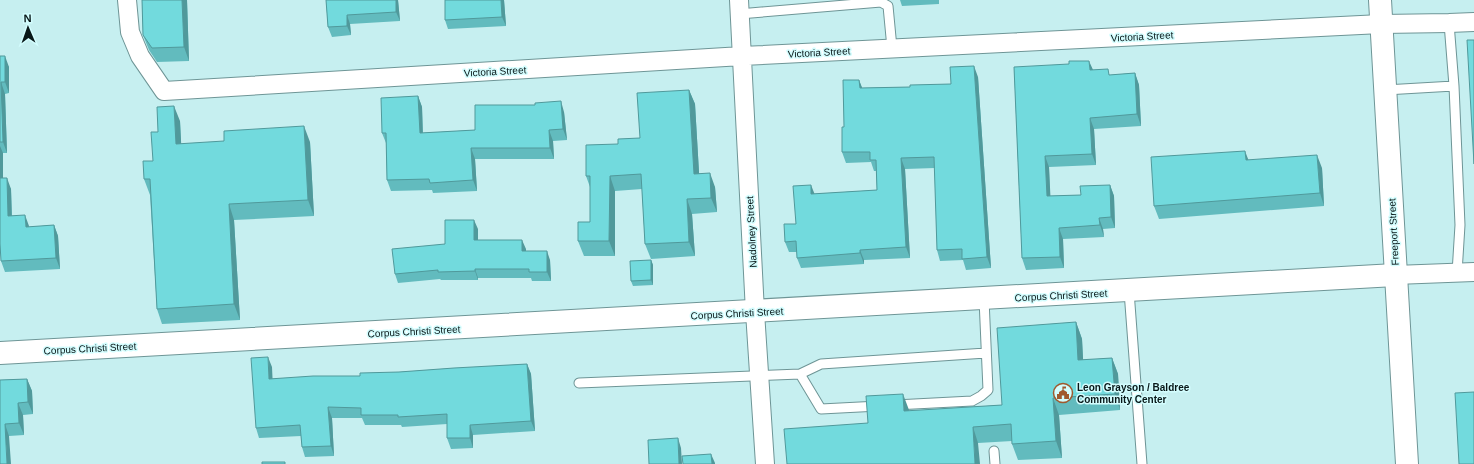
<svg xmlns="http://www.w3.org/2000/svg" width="1474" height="464" font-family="Arial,sans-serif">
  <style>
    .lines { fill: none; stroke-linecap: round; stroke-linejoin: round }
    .service-casing { stroke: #6e9596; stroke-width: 11 }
    .minor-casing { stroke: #6e9596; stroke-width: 20 }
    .tertiary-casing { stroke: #6e9596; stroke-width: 24 }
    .secondary-casing { stroke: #6e9596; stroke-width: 24 }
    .service { stroke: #fff; stroke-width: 9 }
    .minor { stroke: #fff; stroke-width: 18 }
    .tertiary { stroke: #fff; stroke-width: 22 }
    .secondary { stroke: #fff; stroke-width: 22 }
    .wall { fill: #62bbbe }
    .shaded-wall { fill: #50999b }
    .building { fill: #72dadd; stroke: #50999b }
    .labels { text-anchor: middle; stroke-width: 3; stroke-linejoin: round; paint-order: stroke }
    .street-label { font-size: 10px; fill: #081718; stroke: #d3fdfe }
    .poi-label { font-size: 10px; font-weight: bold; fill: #081718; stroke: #d3fdfe; text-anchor: start }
  </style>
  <rect width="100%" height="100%" fill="#c6eff0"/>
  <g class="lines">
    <defs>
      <path id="service" d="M 739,14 L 881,2 L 888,6 L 892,48
        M 1449,23 L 1454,86 L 1460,225 L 1457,273
        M 1385,90 L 1454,86
        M 1129,291 L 1142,464
        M 800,374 L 821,409 L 879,406
        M 579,383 L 800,374 L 821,364 L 986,353
        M 895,405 L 972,401 L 981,396 L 988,390 L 984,299
        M 994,451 L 995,464"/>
      <path id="minor" d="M 127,0 L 130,32 L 140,56 L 164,91 L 742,56 L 1381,24 L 1449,23 L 1474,22
        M 739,0 L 755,312 L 765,464
        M 1395,275 L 1474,272"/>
      <path id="tertiary" d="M 0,353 L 1395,275"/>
      <path id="secondary" d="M 1380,0 L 1407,464"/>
    </defs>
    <!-- service casing -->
    <use href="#service" class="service-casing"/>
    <!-- minor casing -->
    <use href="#minor" class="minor-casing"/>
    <!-- tertiary casing -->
    <use href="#tertiary" class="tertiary-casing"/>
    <!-- secondary casing -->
    <use href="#secondary" class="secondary-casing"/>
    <!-- service -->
    <use href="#service" class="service"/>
    <!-- minor -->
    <use href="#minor" class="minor"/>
    <!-- tertiary -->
    <use href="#tertiary" class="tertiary"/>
    <!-- secondary -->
    <use href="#secondary" class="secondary"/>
  </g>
  <!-- wall -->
  <path class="wall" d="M 142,0 L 193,0 L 187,0 L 189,61 L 157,62 L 149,50 L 143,35 Z
    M 326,0 L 398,0 L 400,21 L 350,24 L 351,35 L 332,37 L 328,27 Z
    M 445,0 L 504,0 L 506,26 L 448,29 L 445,20 Z
    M 900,0 L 939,0 L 939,4 L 902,6 Z
    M 0,56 L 9,67 L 9,93 L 5,94 L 7,153 L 3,153 L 3,178 L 11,189 L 12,216 L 29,227 L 54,225 L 58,236 L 60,269 L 5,272 L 1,261 L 1,253 L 0,253 Z
    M 1014,67 L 1093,70 L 1110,75 L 1135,73 L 1139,85 L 1141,126 L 1094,129 L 1096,165 L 1049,167 L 1050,196 L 1081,195 L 1110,185 L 1114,196 L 1115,228 L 1103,229 L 1104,237 L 1063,239 L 1064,268 L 1026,270 L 1022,258 Z
    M 978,77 L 991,268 L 966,270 L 963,260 L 940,261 L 937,250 L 935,168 L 905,169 L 910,258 L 864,260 L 864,264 L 801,268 L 797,258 L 797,252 L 789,252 L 785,242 L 814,194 L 877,190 L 876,171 L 874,171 L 871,162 L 846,163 L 842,152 L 844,127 L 859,80 L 862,88 L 910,87 L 951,84 Z
    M 689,90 L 695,104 L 699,173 L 715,187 L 717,212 L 692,214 L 695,256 L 651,259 L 645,244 L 642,189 L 615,191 L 615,256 L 584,256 L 578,241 L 590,222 L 590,187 L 586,176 L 618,144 L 640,138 Z
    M 418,96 L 422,107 L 423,133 L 475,130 L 564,112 L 567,140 L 553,141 L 554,159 L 475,159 L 477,191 L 433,193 L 432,190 L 391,191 L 387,180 L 386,143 L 382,133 Z
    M 180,121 L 181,144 L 310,142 L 314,216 L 234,220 L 240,320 L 162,324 L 157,309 L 150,195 L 144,179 L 153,161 L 158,132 Z
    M 1249,160 L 1322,168 L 1324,206 L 1159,219 L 1154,206 Z
    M 478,229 L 478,240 L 526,249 L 526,251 L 550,260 L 551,281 L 532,281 L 531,278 L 478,278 L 478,280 L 441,280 L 440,279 L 398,283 L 395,274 L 445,244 Z
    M 651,260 L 653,265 L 653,285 L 633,286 L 631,281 Z
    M 1076,322 L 1082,339 L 1083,360 L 1112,358 L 1118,374 L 1120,410 L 1059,415 L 1062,458 L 1018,460 L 1012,444 L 1012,441 L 978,443 L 868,423 L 909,411 L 1002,405 Z
    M 527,364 L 531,374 L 535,431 L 473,435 L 473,448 L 451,449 L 447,438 L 447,424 L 402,427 L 401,425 L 365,425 L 362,418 L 332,418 L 334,456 L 305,457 L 302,447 L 301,436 L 259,438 L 256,428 L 272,367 L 272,379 L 360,376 L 399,372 Z
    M 27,379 L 32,391 L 33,414 L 23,415 L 24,435 L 9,436 L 0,464 L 0,380 Z"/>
  <!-- shaded-wall -->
  <path class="shaded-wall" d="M 182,0 L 187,0 L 189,61 L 184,47 Z
    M 396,0 L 398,0 L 400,21 L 396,12 Z
    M 501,0 L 504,0 L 506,26 L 502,17 Z
    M 347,15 L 350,24 L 351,35 L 347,26 Z
    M 5,56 L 9,67 L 9,93 L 5,82 Z
    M 1089,61 L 1094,72 L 1090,70 Z
    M 974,66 L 978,77 L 991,268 L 987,257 Z
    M 1135,73 L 1139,85 L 1141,126 L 1137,114 Z
    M 859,80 L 863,90 L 860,88 Z
    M 1,82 L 5,94 L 7,153 L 3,142 Z
    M 689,90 L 695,104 L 700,189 L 694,174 Z
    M 418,96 L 422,107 L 423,144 L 420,133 Z
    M 561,101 L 564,112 L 567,140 L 563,129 Z
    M 174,106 L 180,121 L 182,160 L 176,144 Z
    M 1090,118 L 1094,129 L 1096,165 L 1092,154 Z
    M 304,126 L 310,142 L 314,216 L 308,200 Z
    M 549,130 L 553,141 L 554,159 L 550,148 Z
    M 0,146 L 3,153 L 3,189 L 0,180 Z
    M 471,148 L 475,159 L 477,191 L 473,180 Z
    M 1245,151 L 1250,164 L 1246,160 Z
    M 1317,155 L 1322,168 L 1324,206 L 1320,193 Z
    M 1045,156 L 1049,167 L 1051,208 L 1047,196 Z
    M 901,158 L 905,169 L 910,258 L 906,247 Z
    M 710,173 L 715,187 L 717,212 L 711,198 Z
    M 610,176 L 615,191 L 615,256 L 609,241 Z
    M 7,178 L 11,189 L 12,227 L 8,216 Z
    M 811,185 L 815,195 L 811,194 Z
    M 1110,185 L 1114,196 L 1115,228 L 1111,217 Z
    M 687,199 L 692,214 L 695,256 L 689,242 Z
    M 229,204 L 234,220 L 240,320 L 234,304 Z
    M 25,215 L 29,226 L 30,238 L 26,227 Z
    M 1099,218 L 1103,229 L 1104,237 L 1100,225 Z
    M 474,220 L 478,229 L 478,249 L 474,240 Z
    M 54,225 L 58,236 L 60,269 L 56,258 Z
    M 1059,228 L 1063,239 L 1064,268 L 1060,257 Z
    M 522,240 L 526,249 L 526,260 L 522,251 Z
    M 860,250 L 864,260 L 864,264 L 860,253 Z
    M 547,251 L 550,260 L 551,281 L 547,272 Z
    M 651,260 L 653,265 L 653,285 L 651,280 Z
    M 475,269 L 478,278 L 478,280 L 475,271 Z
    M 1076,322 L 1082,339 L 1084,377 L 1078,360 Z
    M 268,357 L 272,367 L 273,389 L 269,379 Z
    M 1112,358 L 1118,374 L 1120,410 L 1115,394 Z
    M 527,364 L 531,374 L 535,431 L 531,421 Z
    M 27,379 L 32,391 L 33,414 L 28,402 Z
    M 903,394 L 909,410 L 910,428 L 904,411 Z
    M 1053,398 L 1059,415 L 1062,458 L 1056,441 Z
    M 18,403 L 23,415 L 24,435 L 19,423 Z
    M 328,407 L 332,418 L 334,456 L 331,446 Z
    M 5,424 L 9,436 L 11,464 L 7,464 Z
    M 470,425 L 473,435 L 473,448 L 470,438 Z
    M 973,427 L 978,443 L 980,464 L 975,464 Z
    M 678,438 L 681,448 L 682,464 L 679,464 Z
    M 711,454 L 715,463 L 715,464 L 712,464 Z"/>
  <!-- building -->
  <path class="building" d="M 142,0 L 182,0 L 184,47 L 152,48 L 143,35 Z
    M 326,0 L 396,0 L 396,12 L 347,15 L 347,26 L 328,27 Z
    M 445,0 L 501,0 L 502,17 L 445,20 Z
    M 1467,40 L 1474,40 L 1474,164 Z
    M 0,56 L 5,56 L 5,82 L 1,82 L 3,142 L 0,142 Z
    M 1069,61 L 1089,61 L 1090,70 L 1108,69 L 1109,75 L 1135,73 L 1137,114 L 1090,118 L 1092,154 L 1045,156 L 1047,196 L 1081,195 L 1080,186 L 1110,185 L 1111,217 L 1099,218 L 1100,225 L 1059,228 L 1060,257 L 1022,258 L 1014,67 L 1069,64 Z
    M 974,66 L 987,257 L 962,259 L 962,249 L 937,250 L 934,157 L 901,158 L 906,247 L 860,250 L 860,253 L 797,258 L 796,241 L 785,242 L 784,224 L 796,224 L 793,186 L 811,185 L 811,194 L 877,190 L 876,160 L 870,160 L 870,152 L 842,152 L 842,127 L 844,127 L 843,80 L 859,80 L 860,88 L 910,87 L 910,85 L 951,84 L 950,67 Z
    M 689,90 L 694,174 L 710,173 L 711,198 L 687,199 L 689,242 L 645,244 L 641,174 L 610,176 L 609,241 L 578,241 L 578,222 L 590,222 L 590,176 L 586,176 L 586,145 L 618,144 L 618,139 L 640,138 L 637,93 Z
    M 418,96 L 420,133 L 475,130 L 475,105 L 535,105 L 535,103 L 561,101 L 563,129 L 549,130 L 550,148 L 471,148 L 473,180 L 430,183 L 429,179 L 387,180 L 386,133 L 382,133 L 381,98 Z
    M 174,106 L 176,144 L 224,141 L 224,131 L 304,126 L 308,200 L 229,204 L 234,304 L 157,309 L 150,179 L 144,179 L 143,161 L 153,161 L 151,132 L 158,132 L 157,107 Z
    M 1245,151 L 1246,160 L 1317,155 L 1320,193 L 1154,206 L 1151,157 Z
    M 0,178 L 7,178 L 8,216 L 25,215 L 26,227 L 54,225 L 56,258 L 1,261 L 0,244 Z
    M 445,220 L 474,220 L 474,240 L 522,240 L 522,251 L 547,251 L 547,272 L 529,272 L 529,269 L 475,269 L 475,271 L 438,272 L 438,270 L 395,274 L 392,249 L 445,244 Z
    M 651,260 L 651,280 L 631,281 L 630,261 Z
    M 1076,322 L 1078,360 L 1112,358 L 1115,394 L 1053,398 L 1056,441 L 1012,444 L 1011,424 L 973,427 L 975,464 L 787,464 L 784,429 L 868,423 L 866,396 L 903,394 L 904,411 L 1002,405 L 997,328 Z
    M 268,357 L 269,379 L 313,376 L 360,376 L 360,373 L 399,372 L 454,368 L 527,364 L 531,421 L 470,425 L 470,438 L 447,438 L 447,414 L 398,417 L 398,415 L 361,415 L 361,408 L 328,407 L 331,446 L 302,447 L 300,425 L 256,428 L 251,358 Z
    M 27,379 L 28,402 L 18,403 L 19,423 L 5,424 L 7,464 L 0,464 L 0,380 Z
    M 1474,392 L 1474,464 L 1459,464 L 1455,393 Z
    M 678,438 L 679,464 L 649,464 L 648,440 Z
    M 711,454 L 712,464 L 683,464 L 682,456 Z
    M 262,462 L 285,462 L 285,464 L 262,464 Z"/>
  <!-- icons -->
  <defs>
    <symbol id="civic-ring" viewBox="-11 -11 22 22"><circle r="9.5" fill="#d3fdfe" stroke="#9f592e" stroke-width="1.5"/><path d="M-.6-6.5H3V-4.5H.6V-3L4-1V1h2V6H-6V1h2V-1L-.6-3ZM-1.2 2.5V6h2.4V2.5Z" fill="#9f592e"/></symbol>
  </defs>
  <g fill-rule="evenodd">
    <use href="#civic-ring" x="1052" y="382" width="22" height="22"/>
  </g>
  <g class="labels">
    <!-- street labels -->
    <g class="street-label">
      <text transform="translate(1142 36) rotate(-3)" y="4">Victoria Street</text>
      <text transform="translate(819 52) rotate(-3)" y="4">Victoria Street</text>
      <text transform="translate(495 71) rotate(-3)" y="4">Victoria Street</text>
      <text transform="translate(751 232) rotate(-93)" y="4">Nadolney Street</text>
      <text transform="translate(1393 232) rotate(-93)" y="4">Freeport Street</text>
      <text transform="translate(1061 295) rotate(-3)" y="4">Corpus Christi Street</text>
      <text transform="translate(737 313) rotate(-3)" y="4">Corpus Christi Street</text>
      <text transform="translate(414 331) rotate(-3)" y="4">Corpus Christi Street</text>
      <text transform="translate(90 348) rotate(-3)" y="4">Corpus Christi Street</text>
    </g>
    <!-- poi labels -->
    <g class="poi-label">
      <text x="1077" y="391">Leon Grayson / Baldree<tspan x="1077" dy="12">Community Center</tspan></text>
    </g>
  </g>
  <!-- north arrow -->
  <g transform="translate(28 28) rotate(358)" stroke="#d3fdfe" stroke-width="3" paint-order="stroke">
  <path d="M0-3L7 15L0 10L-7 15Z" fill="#081718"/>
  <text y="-6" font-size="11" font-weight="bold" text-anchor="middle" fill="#081718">N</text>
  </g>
</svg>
